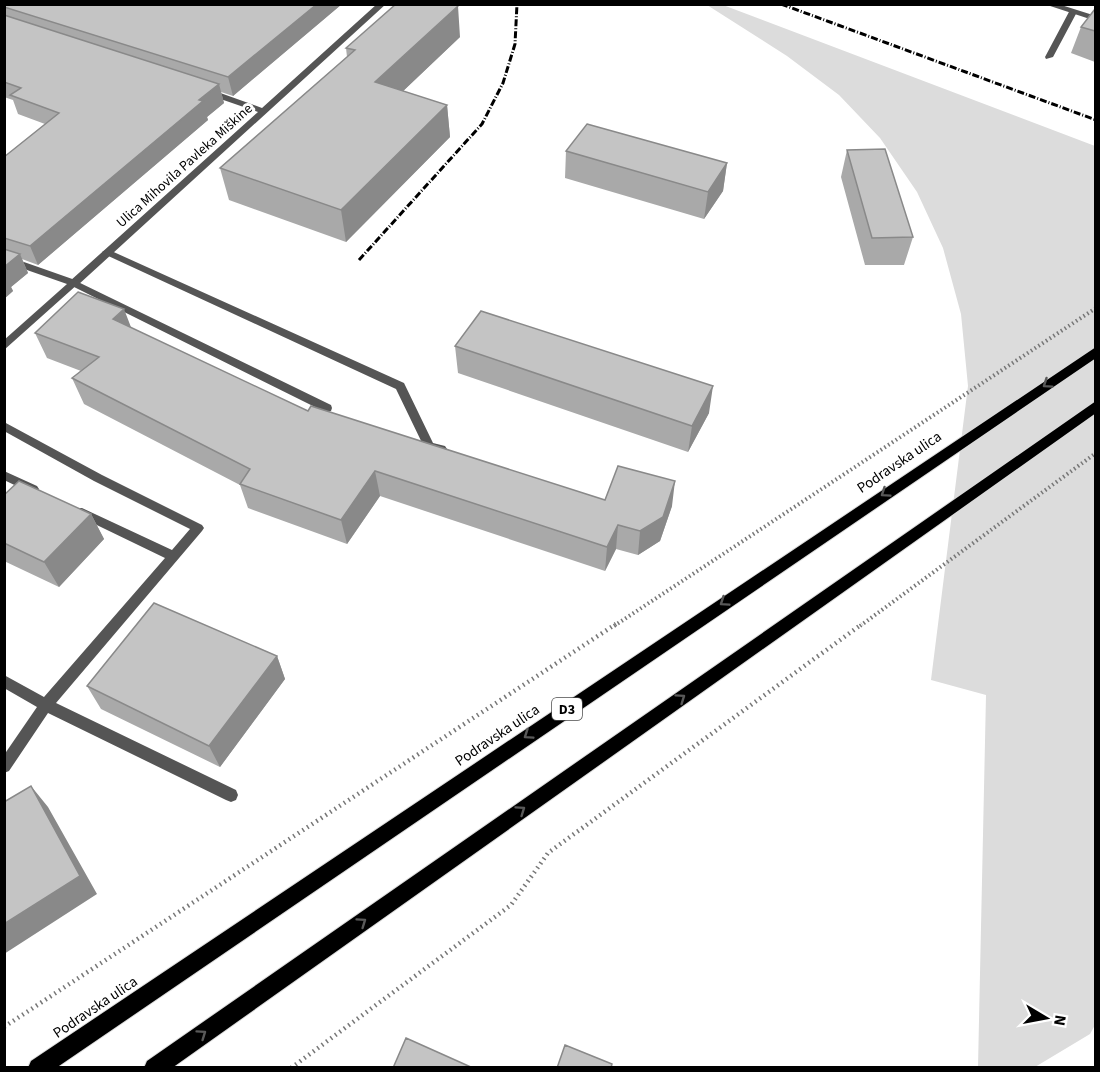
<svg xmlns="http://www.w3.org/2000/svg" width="1100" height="1072" font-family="'Source Sans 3',sans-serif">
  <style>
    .green { fill: #dcdcdc }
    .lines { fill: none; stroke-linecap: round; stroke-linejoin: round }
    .primary-casing { stroke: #dbdbdb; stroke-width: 2 }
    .path-far1 { stroke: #777; stroke-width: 4; stroke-dasharray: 1.5 3; stroke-linecap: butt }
    .path { stroke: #777; stroke-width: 4.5; stroke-dasharray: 1.5 4; stroke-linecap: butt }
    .service { fill: #555; fill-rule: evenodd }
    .minor { fill: #555; fill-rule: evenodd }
    .tertiary { fill: #555; fill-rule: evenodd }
    .primary { fill: #000; fill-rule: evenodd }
    .rail { stroke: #000; stroke-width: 3; stroke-dasharray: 7 2 1 2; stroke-linecap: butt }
    .wall { fill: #a9a9a9 }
    .shaded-wall { fill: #898989 }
    .building { fill: #c4c4c4; stroke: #898989; stroke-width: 1.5 }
    .oneway { stroke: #595959 }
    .labels { text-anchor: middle; stroke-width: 6; stroke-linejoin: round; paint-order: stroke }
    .far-street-label { font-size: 14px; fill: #000; stroke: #fff }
    .shield { fill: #fff; stroke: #4c4c4c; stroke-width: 1.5 }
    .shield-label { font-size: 14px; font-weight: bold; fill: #000 }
    .street-label { font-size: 15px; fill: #000; stroke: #fff }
  </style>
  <rect width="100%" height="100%" fill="#fff"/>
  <!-- green -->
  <path class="green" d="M 707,5 L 723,5 L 1095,146 L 1095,1025 L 1090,1034 L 1035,1067 L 978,1067 L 986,695 L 931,680 L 968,386 L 961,314 L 943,248 L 917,192 L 880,138 L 839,95 L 787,56 Z"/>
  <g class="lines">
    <defs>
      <path id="primary" d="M 1096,347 L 1096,358 L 56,1068 L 28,1068 L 31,1061 Z
        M 1096,401 L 1096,413 L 172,1068 L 144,1068 L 147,1061 Z"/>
    </defs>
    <!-- primary casing -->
    <use href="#primary" class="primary-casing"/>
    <!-- path-far1 -->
    <path class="path-far1" d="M 614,626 L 1096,308
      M 860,626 L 1096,453"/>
    <!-- path -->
    <path class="path" d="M 4,1027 L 616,624
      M 291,1068 L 511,905 L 548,853 L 862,624"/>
    <!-- service -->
    <path class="service" d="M 1070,10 L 1077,12 L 1053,57 L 1046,59 L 1045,57 Z
      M 107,249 L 404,383 L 433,443 L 445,446 L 447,449 L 445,452 L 441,453 L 425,449 L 396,389 L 104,254 L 102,252 Z
      M 74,280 L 331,405 L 332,408 L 331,411 L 323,411 L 70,285 L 70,281 Z
      M 4,422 L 102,475 L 202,525 L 204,528 L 202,531 L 56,703 L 236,790 L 238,795 L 236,800 L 231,802 L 226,800 L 48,713 L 9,771 L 4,773 L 4,755 L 37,707 L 4,688 L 4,675 L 44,697 L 165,558 L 74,514 L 72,511 L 74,508 L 82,508 L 172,550 L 190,529 L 94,481 L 4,431 Z
      M 4,471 L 37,486 L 39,489 L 37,492 L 29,492 L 4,480 Z"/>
    <!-- minor -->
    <path class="minor" d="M 377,4 L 386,4 L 78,285 L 70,285 L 70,281 L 258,112 L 206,94 L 206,90 L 212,90 L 262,108 Z
      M 1044,4 L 1058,4 L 1096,16 L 1096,21 Z"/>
    <!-- tertiary -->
    <path class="tertiary" d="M 4,255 L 78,281 L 79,283 L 4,350 L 4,340 L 67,284 L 4,262 Z"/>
    <!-- primary -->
    <use href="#primary" class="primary"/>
    <!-- rail -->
    <path class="rail" d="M 781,4 L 1096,120
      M 359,260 L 482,124 L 503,83 L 515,44 L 517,4"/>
  </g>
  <!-- wall -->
  <path class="wall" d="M 4,4 L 342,4 L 233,96 L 221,92 L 224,103 L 207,117 L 208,120 L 38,265 L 22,259 L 28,273 L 11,287 L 13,291 L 4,299 L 4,157 L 45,124 L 18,114 L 13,100 L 4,97 Z
    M 1095,9 L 1095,62 L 1071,53 L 1081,27 Z
    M 460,37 L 403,91 L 447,105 L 450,137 L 346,242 L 229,200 L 220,168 L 347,57 L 346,48 Z
    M 847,150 L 913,237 L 904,265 L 865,265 L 841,177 Z
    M 566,151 L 727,163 L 723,191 L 704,219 L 565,178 Z
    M 131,328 L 308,411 L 605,500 L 672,506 L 660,541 L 638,555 L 616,549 L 605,571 L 380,496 L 347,544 L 248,508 L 240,485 L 84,404 L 72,378 L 81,371 L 47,358 L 35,333 Z
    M 455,346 L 709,413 L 688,452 L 458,373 Z
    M 4,495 L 91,514 L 104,539 L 59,587 L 4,561 Z
    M 277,656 L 285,679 L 220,767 L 101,709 L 87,686 Z"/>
  <!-- shaded-wall -->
  <path class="shaded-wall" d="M 317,4 L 342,4 L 233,96 L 228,77 Z
    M 458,6 L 460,37 L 379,114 L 375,82 Z
    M 219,84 L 224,103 L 207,117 L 208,120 L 38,265 L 30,246 L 199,100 Z
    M 447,105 L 450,137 L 346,242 L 341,210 Z
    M 727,163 L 723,191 L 704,219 L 708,192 Z
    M 20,254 L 28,273 L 11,287 L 13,291 L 4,299 L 4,267 Z
    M 124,309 L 134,335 L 113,319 Z
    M 713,386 L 709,413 L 688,452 L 692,426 Z
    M 375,471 L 380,496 L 347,544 L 341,520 Z
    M 675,481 L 672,506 L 660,541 L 638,555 L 640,531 Z
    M 91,514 L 104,539 L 59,587 L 44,562 Z
    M 618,525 L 616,549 L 605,571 L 607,547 Z
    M 277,656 L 285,679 L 220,767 L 209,746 Z
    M 31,786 L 48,807 L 97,894 L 4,954 L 4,924 Z"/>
  <!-- building -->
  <path class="building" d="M 4,4 L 317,4 L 228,77 L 4,7 Z
    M 396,4 L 454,4 L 458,6 L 375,82 L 447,105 L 341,210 L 220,168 L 355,50 L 346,48 Z
    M 1095,9 L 1095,31 L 1081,27 Z
    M 4,15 L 219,84 L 199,100 L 203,101 L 30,246 L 4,238 L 4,157 L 59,113 L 10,95 L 21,88 L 4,82 Z
    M 587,124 L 727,163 L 708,192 L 566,151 Z
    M 885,149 L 913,237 L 872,238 L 847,150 Z
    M 4,249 L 20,254 L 4,267 Z
    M 78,292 L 124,309 L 113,319 L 308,411 L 311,406 L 605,500 L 618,466 L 675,481 L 663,517 L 640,531 L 618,525 L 607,547 L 375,471 L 341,520 L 240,484 L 250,469 L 72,378 L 99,357 L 35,333 Z
    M 481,311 L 713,386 L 692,426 L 455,346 Z
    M 19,481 L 91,514 L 44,562 L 4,543 L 4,495 Z
    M 154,603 L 277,656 L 209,746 L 87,686 Z
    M 31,786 L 80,876 L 4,924 L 4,802 Z
    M 406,1038 L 473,1068 L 393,1068 Z
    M 565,1045 L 612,1064 L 611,1068 L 557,1068 Z"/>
  <!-- one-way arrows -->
  <defs><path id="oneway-chevron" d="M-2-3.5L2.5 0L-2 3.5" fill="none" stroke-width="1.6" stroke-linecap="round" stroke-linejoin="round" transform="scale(1.5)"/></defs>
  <g class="oneway">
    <use href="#oneway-chevron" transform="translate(1047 384) rotate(146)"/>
    <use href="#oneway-chevron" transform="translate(885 493) rotate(146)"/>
    <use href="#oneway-chevron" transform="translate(724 602) rotate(146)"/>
    <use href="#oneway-chevron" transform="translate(681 698) rotate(-35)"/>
    <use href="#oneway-chevron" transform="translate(528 735) rotate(146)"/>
    <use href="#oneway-chevron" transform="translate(521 810) rotate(-35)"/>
    <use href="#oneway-chevron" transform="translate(362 922) rotate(-35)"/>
    <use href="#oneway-chevron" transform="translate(202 1034) rotate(-35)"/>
  </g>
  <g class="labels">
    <!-- far-street labels -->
    <g class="far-street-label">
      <text transform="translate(184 165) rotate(-42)" y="5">Ulica Mihovila Pavleka Miškine</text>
    </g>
    <!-- shield labels -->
    <rect class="shield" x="552" y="698" width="30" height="22" rx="4.5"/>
    <g class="shield-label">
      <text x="567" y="714">D3</text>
    </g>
    <!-- street labels -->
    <g class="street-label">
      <text transform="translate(899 462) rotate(-34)" y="5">Podravska ulica</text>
      <text transform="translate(497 735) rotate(-34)" y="5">Podravska ulica</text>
      <text transform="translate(95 1007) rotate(-34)" y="5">Podravska ulica</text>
    </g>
  </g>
  <!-- border -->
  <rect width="1100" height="1072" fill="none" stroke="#000000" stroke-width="12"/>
  <!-- north arrow -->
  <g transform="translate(1046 1018) rotate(100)" stroke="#ffffff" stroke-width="4.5" paint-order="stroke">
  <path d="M0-4.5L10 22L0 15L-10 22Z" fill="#000000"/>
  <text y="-9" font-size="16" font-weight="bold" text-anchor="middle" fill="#000000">N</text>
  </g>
</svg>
